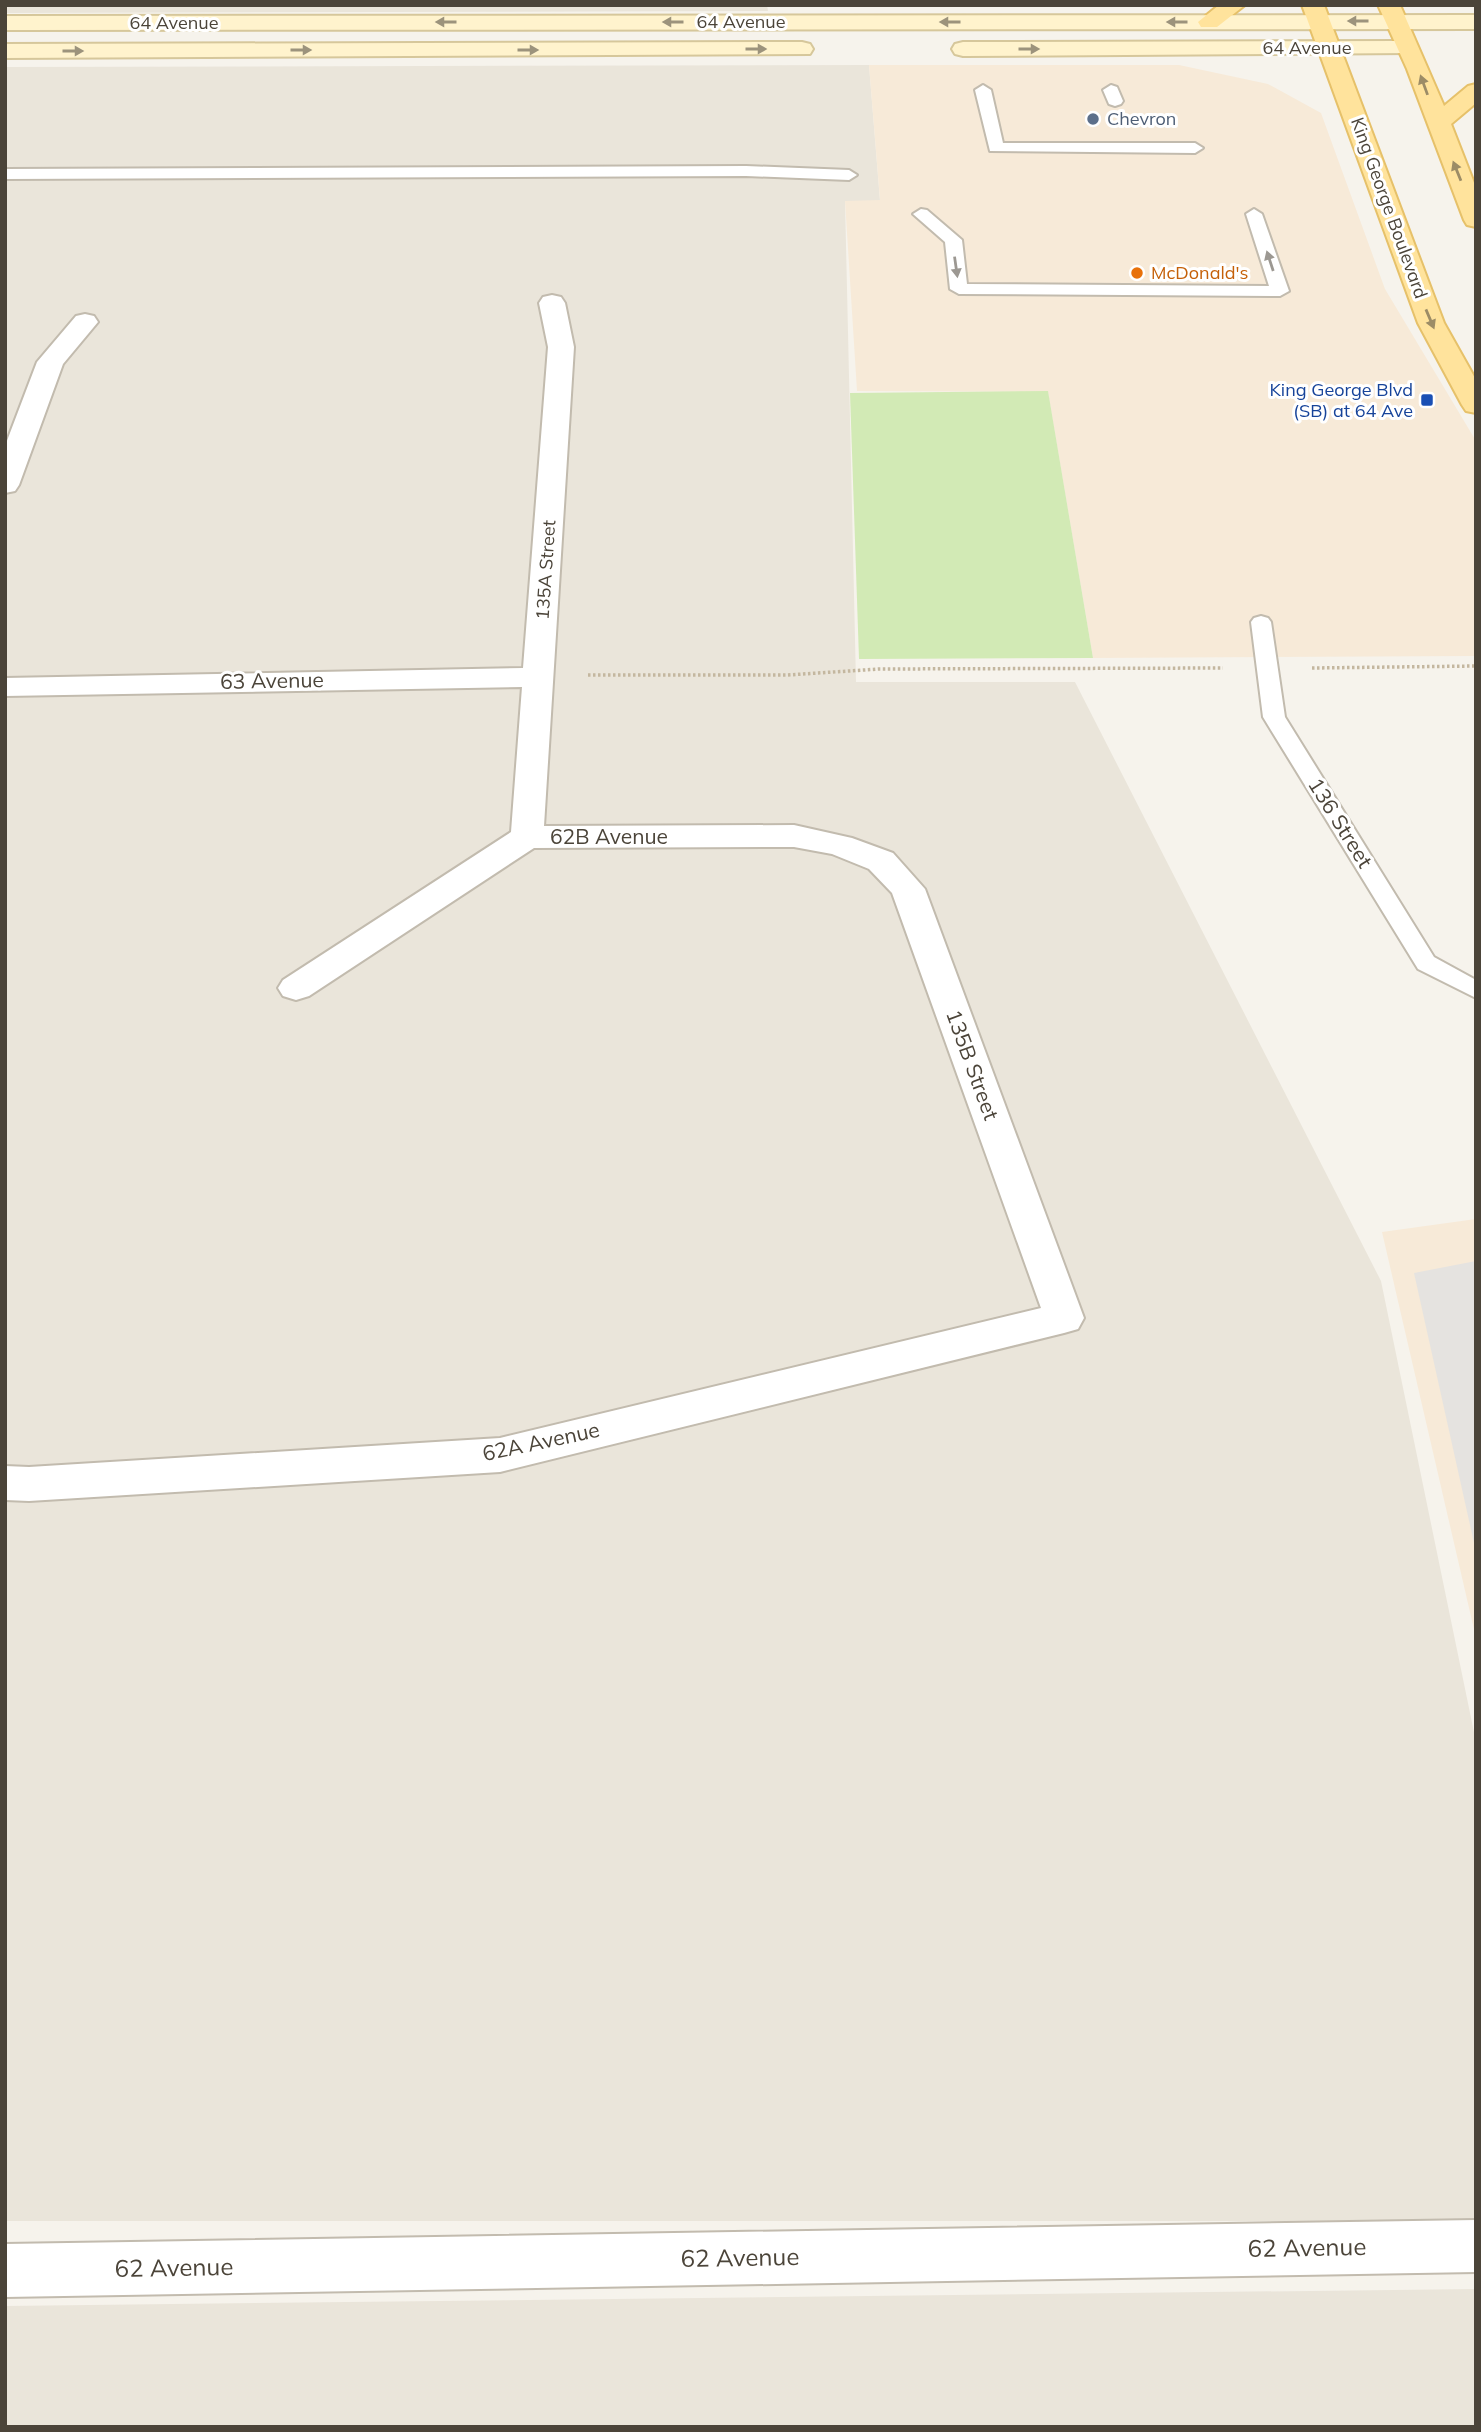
<svg xmlns="http://www.w3.org/2000/svg" width="1481" height="2432" font-family="Mulish,sans-serif">
  <style>
    .residential { fill: #eae5da }
    .commercial { fill: #f7ead8 }
    .green { fill: #d2eab5 }
    .parking { fill: #e5e3e0 }
    .lines { fill: none; stroke-linecap: round; stroke-linejoin: round }
    .lane-casing { stroke: #c2bbae; stroke-width: 4 }
    .street-casing { stroke: #c2bbae; stroke-width: 4 }
    .secondary-casing { stroke: #d6c79b; stroke-width: 4 }
    .primary-casing { stroke: #e6c16a; stroke-width: 4 }
    .path { stroke: #c4b79f; stroke-width: 3.5; stroke-dasharray: 2.5 2.5; stroke-linecap: butt }
    .lane { fill: #fff; fill-rule: evenodd }
    .street { fill: #fff; fill-rule: evenodd }
    .secondary { fill: #fff3cd; fill-rule: evenodd }
    .primary { fill: #ffe39c; fill-rule: evenodd }
    .oneway { fill: #9c937c }
    .oneway2 { fill: #9c8c66 }
    .oneway3 { fill: #9c9892 }
    .service-dot { fill: #5c6f8a; stroke: #fff; stroke-width: 2.5 }
    .food-dot { fill: #e8710a; stroke: #fff; stroke-width: 2.5 }
    .transit-dot { fill: #1a4fb4; stroke: #fff; stroke-width: 2.5 }
    .labels { text-anchor: middle; stroke-width: 6; stroke-linejoin: round; paint-order: stroke }
    .far-street-label { font-size: 18px; fill: #4b4439; stroke: #fff }
    .far-service-label { font-size: 18px; fill: #4e5e75; stroke: #fff; text-anchor: start }
    .far-food-label { font-size: 18px; fill: #c56008; stroke: #fff; text-anchor: start }
    .far-transit-label { font-size: 18px; fill: #164399; stroke: #fff; text-anchor: end }
    .street-label { font-size: 21px; fill: #4b4439; stroke: #fff }
    .near-street-label { font-size: 24px; fill: #4b4439; stroke: #fff }
  </style>
  <rect width="100%" height="100%" fill="#f6f3ec"/>
  <!-- residential -->
  <path class="residential" d="M 5,5 L 767,5 L 768,11 L 5,13 Z
    M 869,65 L 880,201 L 845,201 L 856,682 L 1075,682 L 1381,1281 L 1476,1742 L 1476,2221 L 5,2221 L 5,67 Z
    M 1476,2289 L 1476,2427 L 5,2427 L 5,2306 Z"/>
  <!-- commercial -->
  <path class="commercial" d="M 869,65 L 1179,65 L 1268,84 L 1321,113 L 1385,289 L 1476,441 L 1476,656 L 1093,658 L 1048,392 L 857,391 L 845,201 L 880,200 Z
    M 1476,1219 L 1476,1638 L 1382,1232 Z"/>
  <!-- green -->
  <path class="green" d="M 1048,391 L 1093,658 L 859,659 L 850,393 Z"/>
  <!-- parking -->
  <path class="parking" d="M 1476,1261 L 1476,1552 L 1414,1273 Z"/>
  <g class="lines">
    <defs>
      <path id="lane" d="M 983,85 L 991,90 L 1003,143 L 1195,143 L 1203,148 L 1195,153 L 990,151 L 975,90 Z
        M 1111,85 L 1117,87 L 1123,101 L 1121,104 L 1115,106 L 1109,104 L 1103,90 Z
        M 746,166 L 849,170 L 857,175 L 849,180 L 746,176 L 5,179 L 5,169 Z
        M 921,209 L 927,210 L 962,240 L 967,284 L 1269,286 L 1246,214 L 1254,209 L 1262,214 L 1289,291 L 1280,296 L 959,294 L 950,289 L 945,242 L 913,214 Z
        M 1261,616 L 1268,618 L 1271,622 L 1285,717 L 1434,957 L 1476,980 L 1476,998 L 1418,969 L 1263,717 L 1251,622 L 1254,618 Z"/>
      <path id="street" d="M 552,295 L 561,297 L 565,303 L 574,347 L 544,826 L 794,825 L 852,838 L 893,853 L 925,889 L 1084,1318 L 1078,1329 L 1064,1333 L 500,1472 L 29,1501 L 5,1500 L 5,1466 L 29,1467 L 500,1438 L 1041,1308 L 892,893 L 869,869 L 832,854 L 794,847 L 534,848 L 309,996 L 296,1000 L 283,996 L 278,988 L 283,980 L 511,832 L 522,687 L 5,696 L 5,678 L 523,668 L 548,347 L 539,303 L 543,297 Z
        M 85,314 L 94,316 L 98,322 L 63,364 L 19,485 L 15,491 L 5,493 L 5,446 L 37,362 L 76,316 Z
        M 1476,2220 L 1476,2272 L 5,2297 L 5,2244 Z"/>
      <path id="secondary" d="M 1476,15 L 1476,29 L 5,30 L 5,16 Z
        M 1404,41 L 1412,43 L 1415,48 L 1412,53 L 963,56 L 955,54 L 952,49 L 955,44 L 963,42 Z
        M 802,42 L 810,44 L 813,49 L 810,54 L 5,58 L 5,44 Z"/>
      <path id="primary" d="M 1219,5 L 1245,5 L 1217,27 L 1201,27 L 1198,22 Z
        M 1302,5 L 1324,5 L 1444,323 L 1476,380 L 1476,413 L 1466,411 L 1462,405 L 1418,323 Z
        M 1378,5 L 1400,5 L 1444,106 L 1468,86 L 1476,84 L 1476,103 L 1451,124 L 1476,188 L 1476,227 L 1467,225 L 1464,220 L 1407,69 Z"/>
    </defs>
    <!-- lane casing -->
    <use href="#lane" class="lane-casing"/>
    <!-- street casing -->
    <use href="#street" class="street-casing"/>
    <!-- secondary casing -->
    <use href="#secondary" class="secondary-casing"/>
    <!-- primary casing -->
    <use href="#primary" class="primary-casing"/>
    <!-- path -->
    <path class="path" d="M 1312,668 L 1476,666
      M 588,675 L 788,675 L 879,669 L 1223,668"/>
    <!-- lane -->
    <use href="#lane" class="lane"/>
    <!-- street -->
    <use href="#street" class="street"/>
    <!-- secondary -->
    <use href="#secondary" class="secondary"/>
    <!-- primary -->
    <use href="#primary" class="primary"/>
  </g>
  <!-- one-way arrows -->
  <defs><path id="oneway-solid" d="M-6-.8H1V-3.2L6.5 0L1 3.2V.8H-6Z" transform="scale(1.75)"/></defs>
  <g class="oneway">
    <use href="#oneway-solid" transform="translate(1358 21) rotate(-180)"/>
    <use href="#oneway-solid" transform="translate(446 22) rotate(180)"/>
    <use href="#oneway-solid" transform="translate(673 22) rotate(180)"/>
    <use href="#oneway-solid" transform="translate(950 22) rotate(180)"/>
    <use href="#oneway-solid" transform="translate(1177 22) rotate(180)"/>
    <use href="#oneway-solid" transform="translate(756 49)"/>
    <use href="#oneway-solid" transform="translate(1029 49)"/>
    <use href="#oneway-solid" transform="translate(301 50)"/>
    <use href="#oneway-solid" transform="translate(528 50)"/>
    <use href="#oneway-solid" transform="translate(73 51)"/>
  </g>
  <g class="oneway2">
    <use href="#oneway-solid" transform="translate(1424 85) rotate(-110)"/>
    <use href="#oneway-solid" transform="translate(1457 171) rotate(-112)"/>
    <use href="#oneway-solid" transform="translate(1430 319) rotate(67)"/>
  </g>
  <g class="oneway3">
    <use href="#oneway-solid" transform="translate(1270 261) rotate(-108)"/>
    <use href="#oneway-solid" transform="translate(956 267) rotate(82)"/>
  </g>
  <!-- markers -->
  <circle class="service-dot" cx="1093" cy="119" r="7"/>
  <circle class="food-dot" cx="1137" cy="273" r="7"/>
  <rect class="transit-dot" x="1420" y="393" width="14" height="14" rx="3.5"/>
  <g class="labels">
    <!-- far-street labels -->
    <g class="far-street-label">
      <text x="741" y="28">64 Avenue</text>
      <text x="174" y="29">64 Avenue</text>
      <text x="1307" y="54">64 Avenue</text>
      <text transform="translate(1389 208) rotate(70)" y="6">King George Boulevard</text>
      <text transform="translate(546 570) rotate(-86)" y="6">135A Street</text>
    </g>
    <!-- far-service labels -->
    <g class="far-service-label">
      <text x="1107" y="125">Chevron</text>
    </g>
    <!-- far-food labels -->
    <g class="far-food-label">
      <text x="1151" y="279">McDonald's</text>
    </g>
    <!-- far-transit labels -->
    <g class="far-transit-label">
      <text x="1413" y="396">King George Blvd<tspan x="1413" dy="21">(SB) at 64 Ave</tspan></text>
    </g>
    <!-- street labels -->
    <g class="street-label">
      <text transform="translate(272 681) rotate(-1)" y="7">63 Avenue</text>
      <text transform="translate(1340 823) rotate(58)" y="7">136 Street</text>
      <text x="609" y="844">62B Avenue</text>
      <text transform="translate(972 1065) rotate(70)" y="7">135B Street</text>
      <text transform="translate(541 1442) rotate(-12)" y="7">62A Avenue</text>
    </g>
    <!-- near-street labels -->
    <g class="near-street-label">
      <text transform="translate(1307 2248) rotate(-1)" y="8">62 Avenue</text>
      <text transform="translate(740 2258) rotate(-1)" y="8">62 Avenue</text>
      <text transform="translate(174 2268) rotate(-1)" y="8">62 Avenue</text>
    </g>
  </g>
  <!-- border -->
  <rect width="1481" height="2432" fill="none" stroke="#4b4439" stroke-width="14"/>
</svg>
